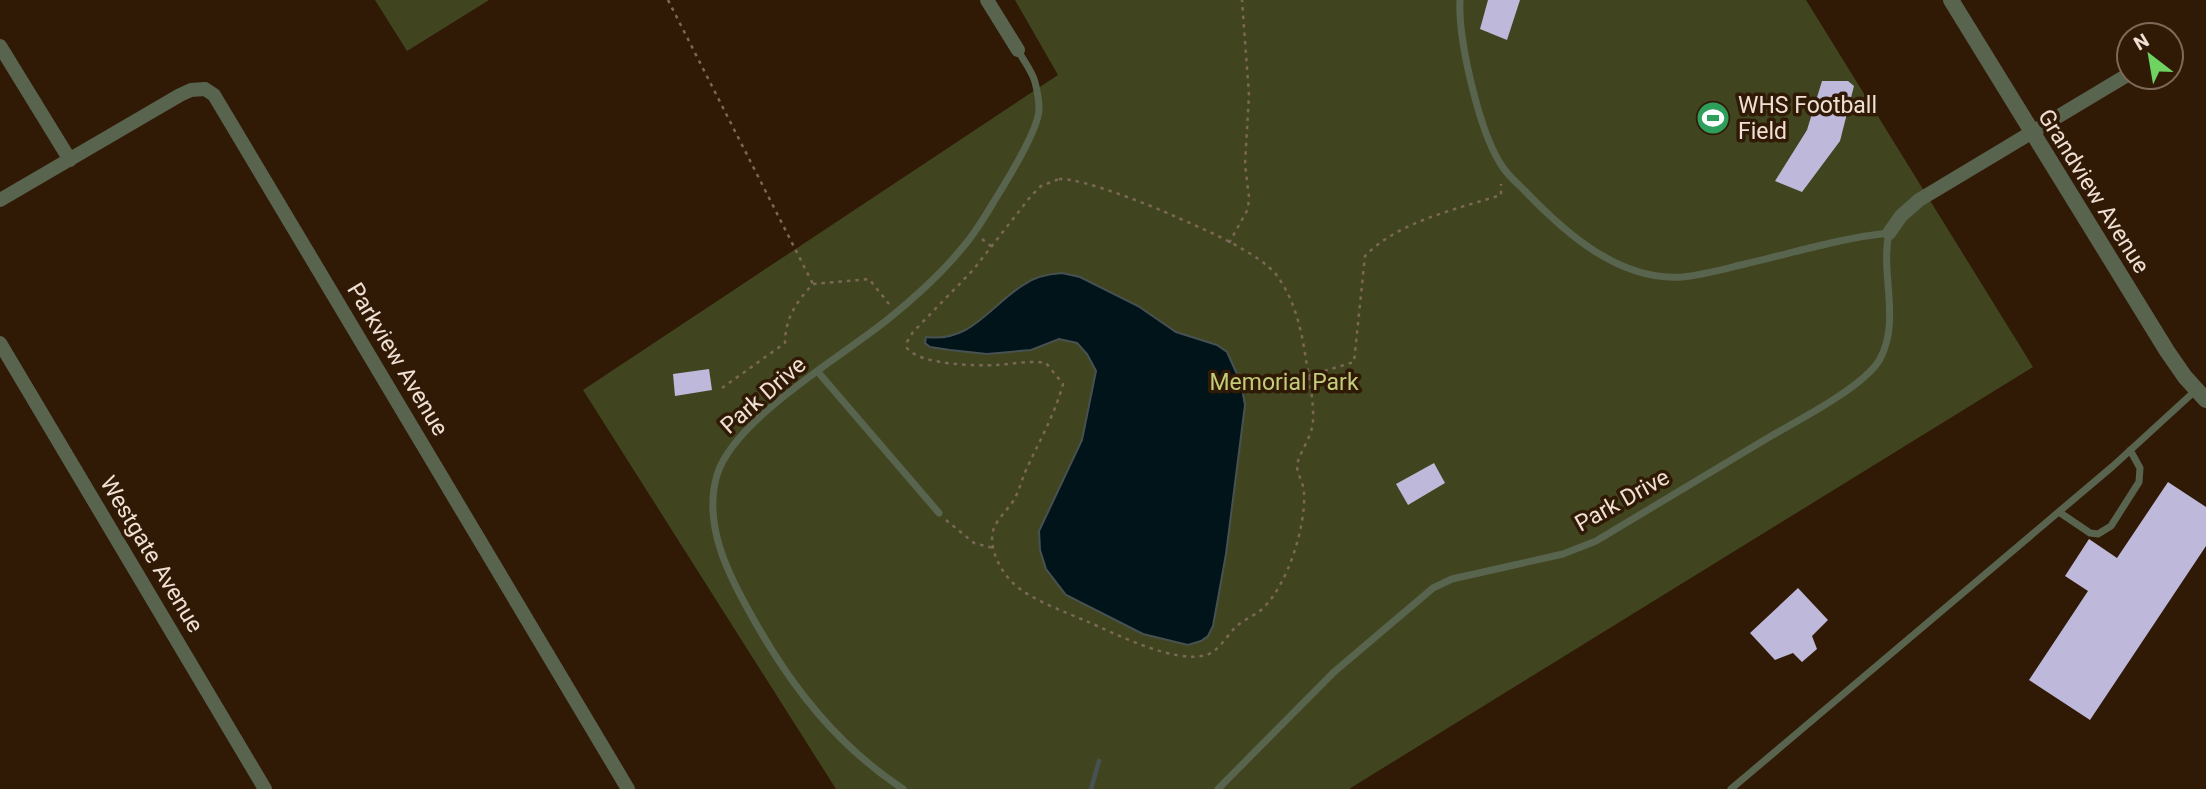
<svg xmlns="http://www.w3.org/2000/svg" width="2206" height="789" font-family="Roboto,sans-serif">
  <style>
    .green { fill: #40451f }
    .water { fill: #001419; stroke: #485151; stroke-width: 2 }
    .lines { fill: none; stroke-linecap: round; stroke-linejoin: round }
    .stream { stroke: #485151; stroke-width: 4.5 }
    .building { fill: #beb8da }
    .path { stroke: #7b6756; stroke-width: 2.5; stroke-dasharray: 3.5 5; stroke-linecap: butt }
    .service { stroke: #59644f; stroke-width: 7 }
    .minor { stroke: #59644f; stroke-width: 14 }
    .tertiary { stroke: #59644f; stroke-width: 16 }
    .labels { text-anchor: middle; stroke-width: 7; stroke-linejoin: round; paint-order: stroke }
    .poi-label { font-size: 23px; fill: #f0e0d4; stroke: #301a06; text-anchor: start }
    .street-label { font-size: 23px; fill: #f0e0d4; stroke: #301a06 }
    .park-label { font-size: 23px; fill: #c2cd79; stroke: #301a06 }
  </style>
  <rect width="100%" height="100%" fill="#301a06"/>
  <!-- green -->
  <path class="green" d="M 375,0 L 489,0 L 407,51 Z
    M 1015,0 L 1806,0 L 2033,367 L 1349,789 L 836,789 L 583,390 L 1058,75 Z"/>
  <!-- water -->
  <path class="water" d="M 1062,273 L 1080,277 L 1138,306 L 1176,332 L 1217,345 L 1227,352 L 1241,383 L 1245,405 L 1226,554 L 1213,626 L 1208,636 L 1201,641 L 1188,645 L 1143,634 L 1066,595 L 1046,569 L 1040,550 L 1039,531 L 1082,440 L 1096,371 L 1087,354 L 1077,343 L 1059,339 L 1031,350 L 987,354 L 950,350 L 930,347 L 925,343 L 926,337 C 972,343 991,304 1025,284 C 1036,276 1049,274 1062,273 Z"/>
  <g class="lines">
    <!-- stream -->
    <path class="stream" d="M 1091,789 L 1099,761"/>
  </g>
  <!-- building -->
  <path class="building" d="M 1488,0 L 1520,0 L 1507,40 L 1480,29 Z
    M 1822,81 L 1848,81 L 1854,86 L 1840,141 L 1802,192 L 1775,181 L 1807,130 Z
    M 709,369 L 712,390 L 675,396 L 673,374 Z
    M 1434,463 L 1445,483 L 1408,505 L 1396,484 Z
    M 2168,482 L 2206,507 L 2206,546 L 2090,720 L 2029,680 L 2088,591 L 2065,576 L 2089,539 L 2117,558 Z
    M 1798,588 L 1828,620 L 1812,636 L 1817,649 L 1802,662 L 1793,653 L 1775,660 L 1750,633 Z"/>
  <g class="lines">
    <!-- path -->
    <path class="path" d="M 668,0 L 813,284
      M 1059,179 C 1082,178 1150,205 1174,216 C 1201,228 1261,253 1278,277 C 1295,301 1302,332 1306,360 C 1309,380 1314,401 1313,420 C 1313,437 1297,455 1297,467 C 1298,476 1304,484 1304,493 C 1306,527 1287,587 1261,610 C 1254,616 1245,619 1238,625 C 1228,633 1219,652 1206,655 C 1174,664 1116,634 1086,621 C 1065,612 1029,599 1013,583 C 1000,571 987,545 994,528 C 999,516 1011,507 1016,496 C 1020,488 1022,479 1026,470 C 1039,442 1055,414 1063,384 L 1046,363 C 1030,360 1013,364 997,365 C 976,366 920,365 907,348 L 907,342 L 913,332 L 973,270 L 1031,196 L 1041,186 Z
      M 982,239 L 992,247
      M 1229,243 L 1248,209 L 1249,197 L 1245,164 L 1249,95 L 1242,0
      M 1308,376 L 1354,362 L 1365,256 C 1397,222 1457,209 1501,195 L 1501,184
      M 722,388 L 785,343 C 785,318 797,301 813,284 L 869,279 L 889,304
      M 946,520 L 974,543 L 993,548"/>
    <!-- service -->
    <path class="service" d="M 818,372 L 939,513
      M 2059,512 L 2090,533 L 2098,534 L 2111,526 L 2139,482 L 2140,468 L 2130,450
      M 903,789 C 838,746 792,688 754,620 C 730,578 702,526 717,475 C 734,419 841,357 887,320 C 913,299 942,273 963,247 C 978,230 989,209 1001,190 C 1012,172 1039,128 1039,109 C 1039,101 1037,90 1035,82 C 1032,71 1023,60 1018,50
      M 1218,789 L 1334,672 L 1433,588 L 1452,579 L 1563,554 L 1596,541 C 1654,506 1713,471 1771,436 C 1799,420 1865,386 1880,359 C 1901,320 1880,274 1889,233 C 1840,238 1793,253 1745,264 C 1724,269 1703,275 1682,277 C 1619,281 1565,233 1525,191 C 1516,182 1506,174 1500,163 C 1479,129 1458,40 1460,0
      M 1731,789 L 2113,466 L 2196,390"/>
    <!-- minor -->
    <path class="minor" d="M 987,0 L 1018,50
      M 0,46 L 70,160
      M 0,200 L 180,95 L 191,90 L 205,89 L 214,95 L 628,789
      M 1889,233 L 1901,216 L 1919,200 L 2129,74
      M 0,343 L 265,789"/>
    <!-- tertiary -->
    <path class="tertiary" d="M 1951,0 L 2167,351 L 2185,377 L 2206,400"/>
  </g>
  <!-- icons -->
  <defs>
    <symbol id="stadium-disc" viewBox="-11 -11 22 22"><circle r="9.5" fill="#2e9e5b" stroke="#301a06"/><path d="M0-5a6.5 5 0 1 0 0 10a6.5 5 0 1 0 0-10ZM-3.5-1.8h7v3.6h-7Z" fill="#fff"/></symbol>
  </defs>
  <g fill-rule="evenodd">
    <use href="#stadium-disc" x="1694" y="99" width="38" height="38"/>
  </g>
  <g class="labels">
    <!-- poi labels -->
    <g class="poi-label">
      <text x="1738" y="113">WHS Football<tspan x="1738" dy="26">Field</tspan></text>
    </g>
    <!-- street labels -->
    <g class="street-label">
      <text transform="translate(2094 191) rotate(58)" y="8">Grandview Avenue</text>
      <text transform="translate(398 359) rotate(59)" y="8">Parkview Avenue</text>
      <text transform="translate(763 395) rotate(-41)" y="8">Park Drive</text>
      <text transform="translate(1622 500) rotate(-29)" y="8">Park Drive</text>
      <text transform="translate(152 554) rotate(59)" y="8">Westgate Avenue</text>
    </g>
    <!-- park labels -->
    <g class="park-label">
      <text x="1284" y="390">Memorial Park</text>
    </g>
  </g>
  <!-- north arrow -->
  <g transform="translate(2150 56) rotate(329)"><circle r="33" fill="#301a06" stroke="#7d6958" stroke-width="2"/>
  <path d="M0-5L12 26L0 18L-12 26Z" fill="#6ed360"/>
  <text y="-10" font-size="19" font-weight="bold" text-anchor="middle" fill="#f0e0d4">N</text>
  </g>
</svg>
